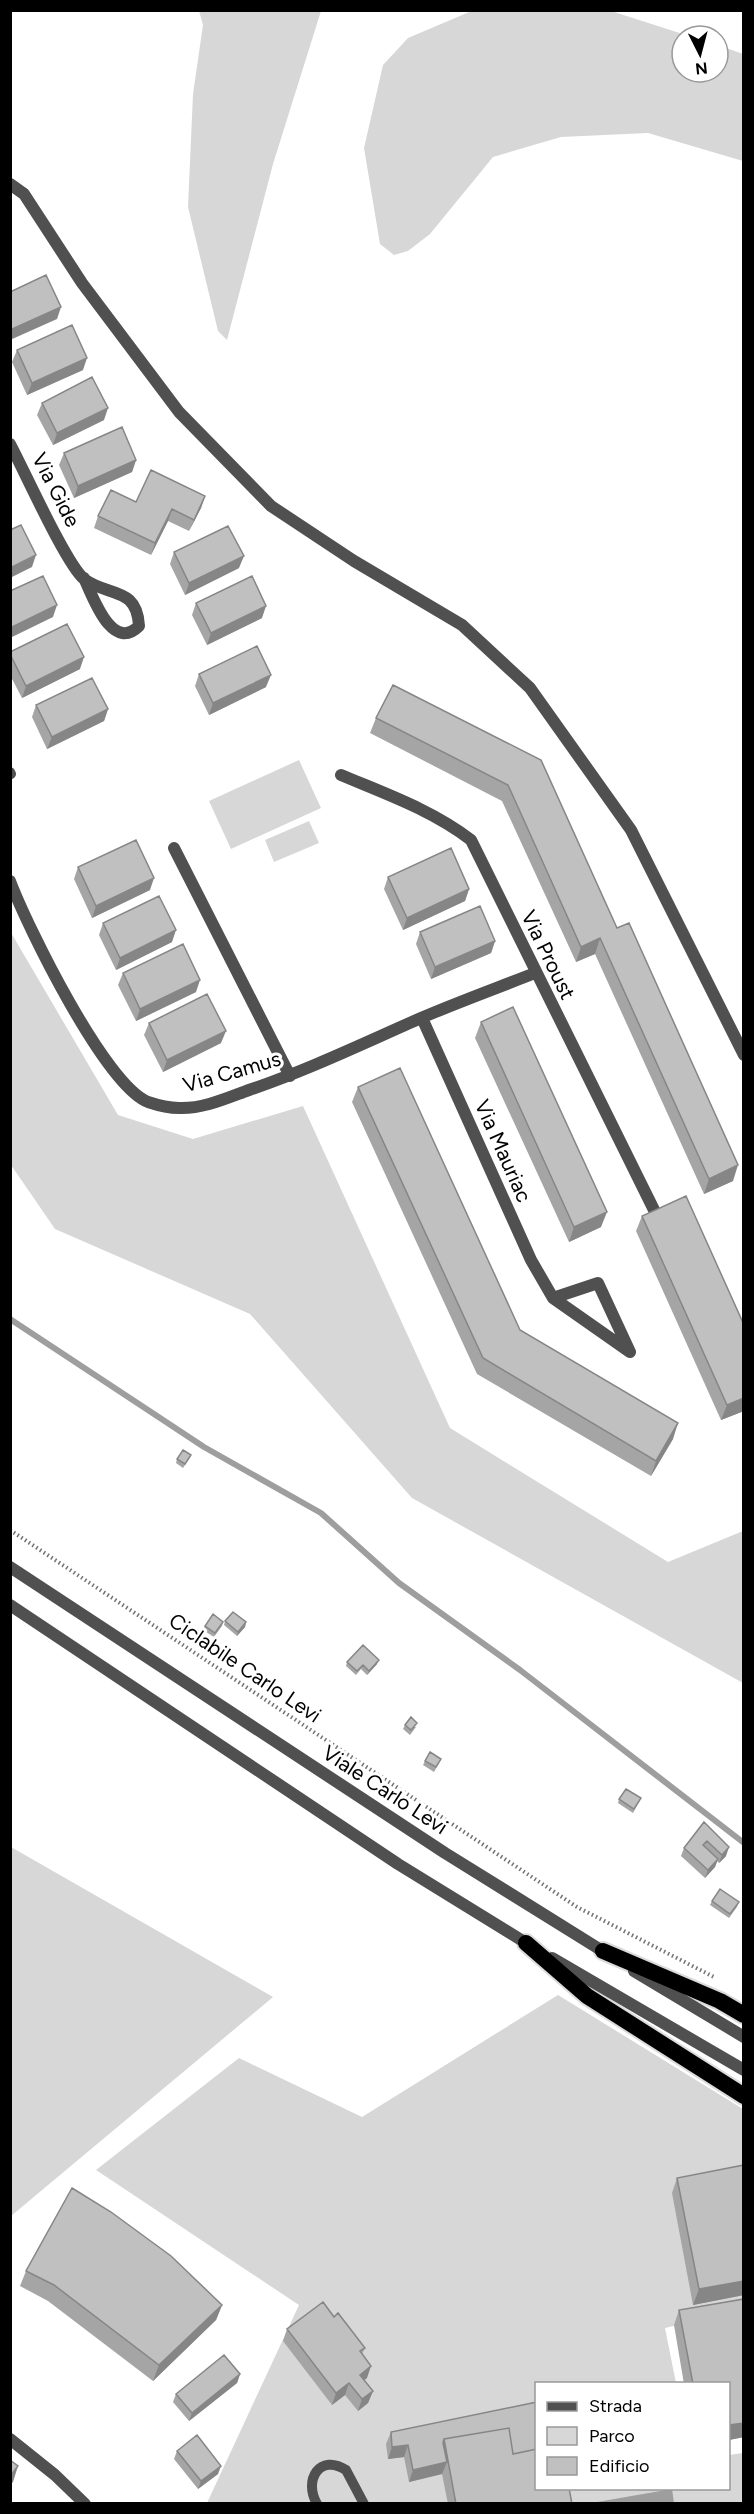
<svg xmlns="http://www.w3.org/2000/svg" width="754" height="2514" font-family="Figtree,sans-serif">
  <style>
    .green { fill: #d7d7d7 }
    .water { fill: #9e9e9e }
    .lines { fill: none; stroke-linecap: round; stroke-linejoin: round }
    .stream { stroke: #9e9e9e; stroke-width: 6 }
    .trunk-casing { stroke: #dbdbdb; stroke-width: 20 }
    .path { stroke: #727272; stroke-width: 4; stroke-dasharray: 1.5 3; stroke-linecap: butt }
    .service { stroke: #505050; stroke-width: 10 }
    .minor { stroke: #505050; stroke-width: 12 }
    .tertiary { stroke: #505050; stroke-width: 12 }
    .trunk { stroke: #000; stroke-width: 16 }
    .wall { fill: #a5a5a5 }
    .shaded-wall { fill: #868686 }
    .building { fill: #c0c0c0; stroke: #868686; stroke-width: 1.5 }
    .labels { text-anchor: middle; stroke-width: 6; stroke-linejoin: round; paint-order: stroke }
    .street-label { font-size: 21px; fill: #000; stroke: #fff }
  </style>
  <rect width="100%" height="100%" fill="#fff"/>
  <!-- green -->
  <path class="green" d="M 474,10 L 611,11 L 689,36 L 682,36 L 682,72 L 718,72 L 718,45 L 743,54 L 743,161 L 648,133 L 561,137 L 493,157 L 430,234 L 408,251 L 394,255 L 380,244 L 364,148 L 383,65 L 408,38 Z
    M 199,11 L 321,11 L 273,164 L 227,340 L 218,331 L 188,207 L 193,94 L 203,25 Z
    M 299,760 L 321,808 L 231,849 L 209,801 Z
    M 309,821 L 319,843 L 274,862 L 265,840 Z
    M 10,931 L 118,1115 L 193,1139 L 303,1106 L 450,1428 L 668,1562 L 743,1531 L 743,1683 L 412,1498 L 250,1314 L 55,1229 L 11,1165 Z
    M 11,1847 L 273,1997 L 11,2216 L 10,2216 Z
    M 558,1995 L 743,2109 L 744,2310 L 665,2328 L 676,2383 L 536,2384 L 536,2488 L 728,2488 L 729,2455 L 743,2453 L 743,2503 L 207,2503 L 299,2305 L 96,2170 L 239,2058 L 362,2117 Z"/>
  <!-- water -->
  <path class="water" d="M 672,2489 L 674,2503 L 597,2503 L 597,2502 Z"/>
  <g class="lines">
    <!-- stream -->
    <path class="stream" d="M 10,1319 L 204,1447 L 321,1513 L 399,1583 L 520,1670 L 744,1843"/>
    <defs>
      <path id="trunk" d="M 526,1943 L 587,1996 L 744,2096
        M 603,1951 L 720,2001 L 744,2015"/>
    </defs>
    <!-- trunk casing -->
    <use href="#trunk" class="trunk-casing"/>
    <!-- path -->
    <path class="path" d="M 10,1530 L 577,1907 L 716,1978"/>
    <!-- service -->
    <path class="service" d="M 10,772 L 11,774
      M 317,2504 C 303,2480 320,2453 346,2470 L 364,2504"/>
    <!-- minor -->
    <path class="minor" d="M 10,184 L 24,194 L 82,283 L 179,412 L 271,506 L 354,561 L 462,625 L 530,688 L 631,830 L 744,1055
      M 10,444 C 24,470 66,564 84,579 C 108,597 137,586 139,626 C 112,653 93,597 84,578
      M 341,775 C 386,794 432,810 471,840 L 657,1216
      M 174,848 L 290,1076
      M 10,881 C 27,926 105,1085 148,1102 C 157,1105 169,1108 179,1108 C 203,1109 227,1098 249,1090 C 308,1070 364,1043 421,1018 C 458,1002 497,988 535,973
      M 422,1018 L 531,1260 L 553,1298 L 630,1352 L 598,1283 L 553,1298
      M 10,2439 L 55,2475 L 85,2504"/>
    <!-- tertiary -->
    <path class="tertiary" d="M 10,1567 L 445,1853 L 609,1955
      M 10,1605 L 398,1864 L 531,1946
      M 552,1958 L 744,2070
      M 634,1971 L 744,2037"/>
    <!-- trunk -->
    <use href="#trunk" class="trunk"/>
  </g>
  <!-- wall -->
  <path class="wall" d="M 17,350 L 83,370 L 27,395 L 12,362 Z
    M 42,403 L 104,420 L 53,445 L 37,415 Z
    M 64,453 L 136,460 L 132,472 L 74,498 L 59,465 Z
    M 205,496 L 201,508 L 189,531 L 168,521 L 151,555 L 94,528 L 98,516 L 136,502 Z
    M 174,552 L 239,568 L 185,595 L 170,564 Z
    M 196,603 L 262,618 L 207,645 L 192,615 Z
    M 10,652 L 80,669 L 22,698 L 10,675 Z
    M 199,674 L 266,687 L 209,715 L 195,686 Z
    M 36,705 L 108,709 L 104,721 L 47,749 L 32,717 Z
    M 376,718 L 541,760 L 617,928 L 733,1181 L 704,1194 L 595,954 L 576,962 L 502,801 L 370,733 Z
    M 78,867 L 150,890 L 92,918 L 74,879 Z
    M 388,877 L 469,889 L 465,901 L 403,930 L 384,889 Z
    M 103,923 L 172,942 L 116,970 L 99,935 Z
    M 420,932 L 495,941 L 491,953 L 431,979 L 416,944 Z
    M 123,973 L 196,992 L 136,1021 L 118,985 Z
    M 481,1022 L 601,1227 L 569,1242 L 475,1038 Z
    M 149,1023 L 221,1043 L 163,1072 L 144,1035 Z
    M 358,1087 L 520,1330 L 673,1439 L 651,1476 L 477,1374 L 352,1102 Z
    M 642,1216 L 744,1325 L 744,1411 L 721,1420 L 636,1231 Z
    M 191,1455 L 189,1459 L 183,1468 L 176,1463 L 177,1459 Z
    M 225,1621 L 246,1622 L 245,1627 L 237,1636 L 224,1625 Z
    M 223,1622 L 222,1626 L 214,1637 L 203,1630 L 205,1626 Z
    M 347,1662 L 377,1664 L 367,1675 L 361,1669 L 356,1675 L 346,1666 Z
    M 405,1725 L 416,1727 L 410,1735 L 403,1729 Z
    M 425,1761 L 439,1763 L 434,1772 L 423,1765 Z
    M 641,1798 L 633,1813 L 618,1803 L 619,1799 Z
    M 704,1822 L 726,1856 L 719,1863 L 717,1861 L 715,1867 L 705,1878 L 681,1856 L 684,1848 Z
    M 712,1901 L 739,1902 L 737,1907 L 729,1918 L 710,1905 Z
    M 677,2178 L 744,2295 L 693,2305 L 672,2193 Z
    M 26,2271 L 222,2305 L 216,2320 L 153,2381 L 48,2301 L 20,2286 Z
    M 744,2299 L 744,2437 L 729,2440 L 729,2384 L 684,2384 L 674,2325 L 679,2310 Z
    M 334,2317 L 365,2348 L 362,2354 L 367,2378 L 364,2380 L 373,2391 L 368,2403 L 358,2411 L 345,2395 L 332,2405 L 283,2341 L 287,2329 Z
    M 240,2374 L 237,2383 L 189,2421 L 173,2402 L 176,2394 Z
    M 537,2402 L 572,2504 L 448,2504 L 442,2474 L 409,2482 L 404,2457 L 388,2459 L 386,2444 L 391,2432 Z
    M 177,2451 L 218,2474 L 198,2489 L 174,2459 Z"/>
  <!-- shaded-wall -->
  <path class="shaded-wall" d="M 61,307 L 57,319 L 10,340 L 10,330 Z
    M 87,358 L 83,370 L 27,395 L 32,383 Z
    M 108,408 L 104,420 L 53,445 L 57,433 Z
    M 136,460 L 132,472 L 74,498 L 78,486 Z
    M 205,496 L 201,508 L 189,531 L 194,520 Z
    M 172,509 L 168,521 L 151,555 L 155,543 Z
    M 36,555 L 32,567 L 10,578 L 10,568 Z
    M 244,556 L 239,568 L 185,595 L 189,583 Z
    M 57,605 L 53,617 L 10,638 L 10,628 Z
    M 266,606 L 262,618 L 207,645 L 211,633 Z
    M 84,657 L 80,669 L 22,698 L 26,686 Z
    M 271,675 L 266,687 L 209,715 L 213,703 Z
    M 108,709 L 104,721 L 47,749 L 52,737 Z
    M 154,878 L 150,890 L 92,918 L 96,906 Z
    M 469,889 L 465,901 L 403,930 L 407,918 Z
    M 176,930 L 172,942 L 116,970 L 120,958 Z
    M 600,938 L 595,954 L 576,962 L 581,947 Z
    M 495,941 L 491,953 L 431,979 L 435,967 Z
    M 200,980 L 196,992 L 136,1021 L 140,1009 Z
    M 226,1031 L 221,1043 L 163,1072 L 167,1060 Z
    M 738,1165 L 733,1181 L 704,1194 L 709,1179 Z
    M 607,1212 L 601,1227 L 569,1242 L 574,1227 Z
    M 744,1398 L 744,1411 L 721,1420 L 727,1405 Z
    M 678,1423 L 673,1439 L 651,1476 L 656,1461 Z
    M 246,1622 L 245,1627 L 237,1636 L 238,1632 Z
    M 379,1660 L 377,1664 L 367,1675 L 369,1671 Z
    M 729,1847 L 726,1856 L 719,1863 L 722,1855 Z
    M 718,1859 L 715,1867 L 705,1878 L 708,1870 Z
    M 744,2281 L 744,2295 L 693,2305 L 699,2289 Z
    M 222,2305 L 216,2320 L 153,2381 L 159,2365 Z
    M 371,2366 L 367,2378 L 356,2387 L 360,2375 Z
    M 240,2374 L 237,2383 L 189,2421 L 192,2413 Z
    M 349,2383 L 345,2395 L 332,2405 L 336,2393 Z
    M 373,2391 L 368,2403 L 358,2411 L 362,2399 Z
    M 744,2423 L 744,2437 L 729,2440 L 729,2425 Z
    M 408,2445 L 404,2457 L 388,2459 L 392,2447 Z
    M 447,2462 L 442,2474 L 409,2482 L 413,2470 Z
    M 18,2466 L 13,2482 L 10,2485 L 10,2476 Z
    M 221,2466 L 218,2474 L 198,2489 L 201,2481 Z"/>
  <!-- building -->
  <path class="building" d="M 46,275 L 61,307 L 10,330 L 10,292 Z
    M 72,325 L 87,358 L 32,383 L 17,350 Z
    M 92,377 L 108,408 L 57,433 L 42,403 Z
    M 122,427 L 136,460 L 78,486 L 64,453 Z
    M 151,470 L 205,496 L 194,520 L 172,509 L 155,543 L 98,516 L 111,490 L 136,502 Z
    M 21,525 L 36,555 L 10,568 L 10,530 Z
    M 228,526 L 244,556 L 189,583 L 174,552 Z
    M 43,576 L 57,605 L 10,628 L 10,591 Z
    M 252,576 L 266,606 L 211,633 L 196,603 Z
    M 67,624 L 84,657 L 26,686 L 10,654 L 10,652 Z
    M 257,646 L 271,675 L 213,703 L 199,674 Z
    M 92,678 L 108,709 L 52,737 L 36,705 Z
    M 393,685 L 541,760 L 617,928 L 629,923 L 738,1165 L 709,1179 L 600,938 L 581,947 L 508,785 L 376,718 Z
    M 136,840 L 154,878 L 96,906 L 78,867 Z
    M 451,848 L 469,889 L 407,918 L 388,877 Z
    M 159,896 L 176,930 L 120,958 L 103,923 Z
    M 480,906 L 495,941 L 435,967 L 420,932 Z
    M 183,944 L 200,980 L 140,1009 L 123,973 Z
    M 207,994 L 226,1031 L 167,1060 L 149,1023 Z
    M 513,1007 L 607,1212 L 574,1227 L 481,1022 Z
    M 400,1068 L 520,1330 L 678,1423 L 656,1461 L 483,1358 L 358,1087 Z
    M 686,1196 L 744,1325 L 744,1398 L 727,1405 L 642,1216 Z
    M 183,1450 L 191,1455 L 185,1464 L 177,1459 Z
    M 233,1612 L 246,1622 L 238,1632 L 225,1621 Z
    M 213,1614 L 223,1622 L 215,1633 L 205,1626 Z
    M 363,1645 L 379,1660 L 369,1671 L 363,1665 L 357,1671 L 347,1662 Z
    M 411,1717 L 417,1723 L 411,1730 L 405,1725 Z
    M 430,1752 L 441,1759 L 436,1767 L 425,1761 Z
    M 626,1789 L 641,1798 L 634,1809 L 619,1799 Z
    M 704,1822 L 729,1847 L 722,1855 L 707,1841 L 703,1845 L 718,1859 L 708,1870 L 684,1848 Z
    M 720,1889 L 739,1902 L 730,1914 L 712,1901 Z
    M 744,2165 L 744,2281 L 699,2289 L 677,2178 Z
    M 72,2188 L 111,2212 L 171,2256 L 222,2305 L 159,2365 L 54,2285 L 26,2271 Z
    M 744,2299 L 744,2423 L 729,2425 L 729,2384 L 693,2384 L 679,2310 Z
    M 323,2302 L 334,2317 L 338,2313 L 365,2348 L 360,2351 L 371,2366 L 360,2375 L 373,2391 L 362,2399 L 349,2383 L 336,2393 L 287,2329 Z
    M 224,2355 L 240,2374 L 192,2413 L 176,2394 Z
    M 537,2402 L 537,2449 L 513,2454 L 509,2428 L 444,2439 L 443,2443 L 447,2462 L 413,2470 L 408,2445 L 392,2447 L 391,2432 Z
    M 509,2428 L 513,2454 L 537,2449 L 537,2488 L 569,2488 L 572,2504 L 456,2504 L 444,2439 Z
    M 197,2435 L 221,2466 L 201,2481 L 177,2451 Z
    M 10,2460 L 18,2466 L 10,2476 Z"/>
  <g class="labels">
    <!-- street labels -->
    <g class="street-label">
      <text transform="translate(56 490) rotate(63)" y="7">Via Gide</text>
      <text transform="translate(548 955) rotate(64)" y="7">Via Proust</text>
      <text transform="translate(232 1072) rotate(-16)" y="7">Via Camus</text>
      <text transform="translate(503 1151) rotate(66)" y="7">Via Mauriac</text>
      <text transform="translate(245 1668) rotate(34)" y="7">Ciclabile Carlo Levi</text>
      <text transform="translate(385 1790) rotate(33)" y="7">Viale Carlo Levi</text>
    </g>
  </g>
  <!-- border -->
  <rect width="754" height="2514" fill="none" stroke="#000000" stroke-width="24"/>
  <!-- legend -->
  <rect x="535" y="2382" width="195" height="108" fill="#ffffff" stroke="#999999" stroke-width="1.5"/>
  <rect x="547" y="2402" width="30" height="9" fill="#505050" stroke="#999999" stroke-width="1.5"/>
  <text x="589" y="2412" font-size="18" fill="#000000">Strada</text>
  <rect x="547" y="2427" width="30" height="18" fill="#d7d7d7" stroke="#999999" stroke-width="1.5"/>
  <text x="589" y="2442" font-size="18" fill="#000000">Parco</text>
  <rect x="547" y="2457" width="30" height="18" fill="#c0c0c0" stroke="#999999" stroke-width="1.5"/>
  <text x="589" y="2472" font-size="18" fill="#000000">Edificio</text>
  <!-- north arrow -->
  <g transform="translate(700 54) rotate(174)"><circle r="28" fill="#ffffff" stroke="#999999" stroke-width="1.5"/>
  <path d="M0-4.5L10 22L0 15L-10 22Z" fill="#000000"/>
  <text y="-9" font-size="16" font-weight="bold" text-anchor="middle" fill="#000000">N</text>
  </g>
</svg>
